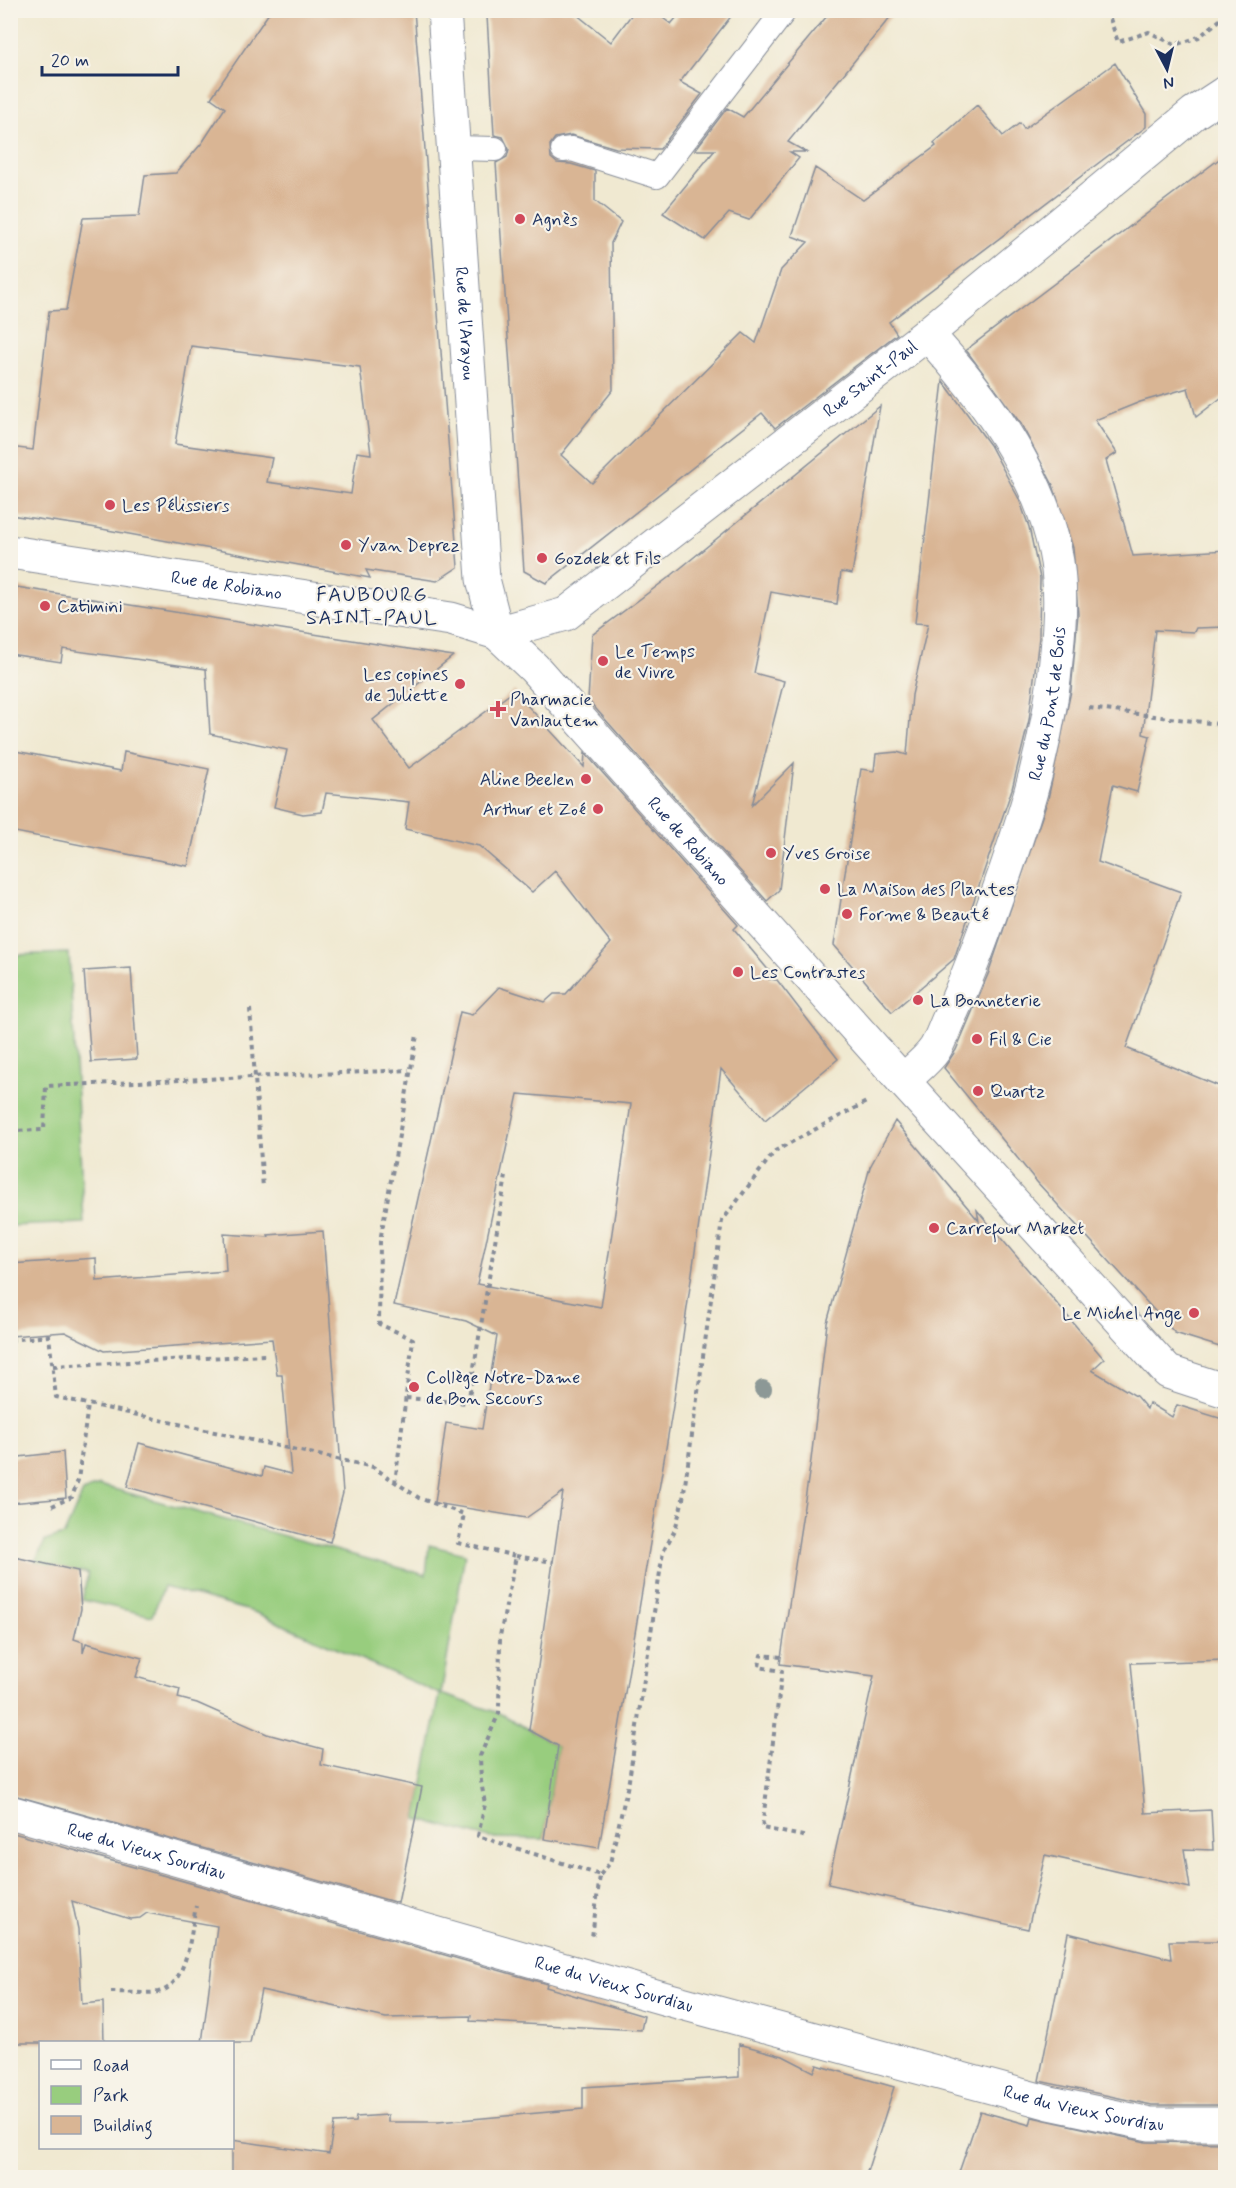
<svg xmlns="http://www.w3.org/2000/svg" width="1236" height="2188" font-family="Mynerve,sans-serif">
  <style>
    .green { fill: #98cd7e; stroke: #5a7e6e; stroke-width: 1.5 }
    .building { fill: #d9b594; fill-rule: evenodd }
    .lines { fill: none; stroke-linecap: round; stroke-linejoin: round }
    .service-casing { stroke: #868c98; stroke-width: 26 }
    .minor-casing { stroke: #868c98; stroke-width: 35 }
    .path { stroke: #868c98; stroke-width: 4; stroke-dasharray: 4.5 4.5; stroke-linecap: butt }
    .service { stroke: #fff; stroke-width: 24 }
    .minor { stroke: #fff; stroke-width: 33 }
    .tree { fill: #8c9896 }
    .poi-dot { fill: #d1495b; stroke: #f7f3e8; stroke-width: 2 }
    .labels { text-anchor: middle; stroke-width: 4.5; stroke-linejoin: round; paint-order: stroke }
    .poi-label { font-size: 18px; fill: #1b2f5e; stroke: #f7f3e8; text-anchor: start }
    .street-label { font-size: 18px; fill: #1b2f5e; stroke: #f7f3e8 }
    .neighbourhood-label { font-size: 20px; letter-spacing: 1.5px; fill: #1b2f5e; stroke: #f7f3e8 }
  </style>
  <rect width="100%" height="100%" fill="#f7f3e8"/>
  <filter id="ink" filterUnits="userSpaceOnUse"><feTurbulence type="fractalNoise" baseFrequency=".0167" numOctaves="2"/><feDisplacementMap in="SourceGraphic" scale="12" xChannelSelector="R" yChannelSelector="G"/><feConvolveMatrix kernelMatrix="1 2 1 2 8 2 1 2 1" color-interpolation-filters="sRGB"/></filter>
  <filter id="wash" filterUnits="userSpaceOnUse"><feTurbulence type="fractalNoise" baseFrequency=".008" numOctaves="4" result="noise"/><feDisplacementMap in="SourceGraphic" scale="24" xChannelSelector="R" yChannelSelector="G"/><feGaussianBlur stdDeviation="1.35" result="paint"/><feColorMatrix in="noise" values="0 0 0 0 0 0 0 0 0 0 0 0 0 0 0 0 0 1.4 0 .05"/><feComposite in="paint" operator="in"/></filter>
  <g filter="url(#wash)">
    <rect width="100%" height="100%" fill="#f0e9d1"/>
    <!-- green -->
    <path class="green" d="M 69,953 L 84,1223 L 11,1226 L 11,955 Z
      M 99,1485 L 426,1575 L 429,1545 L 465,1554 L 441,1694 L 499,1713 L 558,1746 L 544,1839 L 489,1838 L 416,1819 L 440,1694 L 254,1612 L 164,1587 L 152,1616 L 82,1600 L 88,1573 L 35,1562 L 45,1541 L 64,1535 L 83,1492 Z"/>
    <g id="blocks">
      <!-- building -->
      <path class="building" d="M 271,10 L 414,10 L 458,567 L 437,581 L 366,570 L 370,578 L 80,525 L 10,515 L 10,447 L 33,450 L 49,311 L 66,310 L 83,218 L 139,216 L 145,175 L 176,173 L 202,143 L 225,108 L 211,98 ZM 191,346 L 360,367 L 371,454 L 357,452 L 351,494 L 267,482 L 272,458 L 175,444 Z
        M 502,10 L 571,10 L 611,42 L 635,10 L 652,10 L 671,24 L 683,10 L 736,10 L 680,82 L 702,94 L 660,149 L 616,148 L 571,135 L 555,138 L 550,145 L 551,158 L 557,163 L 571,164 L 595,171 L 595,201 L 621,222 L 611,243 L 613,390 L 561,455 L 592,483 L 743,333 L 756,343 L 781,270 L 808,242 L 792,236 L 815,168 L 863,200 L 936,146 L 934,143 L 977,105 L 1003,136 L 1020,123 L 1024,129 L 1115,63 L 1146,114 L 1146,127 L 889,322 L 897,334 L 775,428 L 762,413 L 546,583 L 524,571 L 496,163 L 507,157 L 509,149 L 503,137 L 494,135 L 487,16 Z
        M 832,10 L 896,10 L 788,142 L 806,152 L 790,152 L 799,158 L 749,220 L 729,213 L 705,240 L 663,213 L 715,150 L 695,150 L 727,108 L 743,117 Z
        M 1226,154 L 1226,394 L 1196,417 L 1188,388 L 1140,402 L 1095,420 L 1117,453 L 1106,460 L 1133,556 L 1226,550 L 1226,627 L 1196,628 L 1194,632 L 1155,630 L 1143,734 L 1150,736 L 1137,792 L 1113,785 L 1098,862 L 1181,892 L 1126,1048 L 1226,1089 L 1226,1349 L 1175,1333 L 1037,1182 L 944,1068 L 956,1050 L 989,972 L 1048,799 L 1071,691 L 1078,614 L 1073,548 L 1053,485 L 1021,424 L 966,350 Z
        M 943,381 L 990,445 L 1019,499 L 1029,527 L 1040,578 L 1039,637 L 1029,720 L 1012,789 L 954,959 L 892,1012 L 834,945 L 861,769 L 874,771 L 876,754 L 897,752 L 907,755 L 912,695 L 928,624 L 915,623 Z
        M 880,406 L 852,574 L 841,572 L 837,604 L 771,592 L 754,673 L 784,681 L 752,805 L 794,763 L 779,890 L 767,901 L 588,700 L 592,635 L 672,575 Z
        M 10,586 L 453,656 L 373,720 L 409,768 L 514,691 L 584,767 L 585,753 L 738,925 L 734,929 L 770,972 L 769,979 L 777,980 L 838,1059 L 765,1120 L 721,1069 L 673,1406 L 599,1848 L 544,1839 L 558,1746 L 529,1730 L 563,1492 L 526,1518 L 435,1503 L 446,1423 L 482,1429 L 497,1336 L 466,1321 L 394,1305 L 460,1012 L 472,1015 L 499,987 L 545,1002 L 554,994 L 566,994 L 611,943 L 555,871 L 532,892 L 479,846 L 405,829 L 409,802 L 326,793 L 322,812 L 303,814 L 274,807 L 287,750 L 210,734 L 206,669 L 63,649 L 61,662 L 10,654 ZM 518,1094 L 631,1104 L 601,1307 L 477,1284 Z
        M 10,750 L 121,771 L 124,752 L 209,769 L 188,866 L 10,831 Z
        M 131,968 L 137,1059 L 91,1062 L 84,971 Z
        M 895,1121 L 979,1221 L 977,1210 L 1104,1359 L 1092,1370 L 1136,1396 L 1147,1409 L 1149,1403 L 1172,1417 L 1177,1405 L 1226,1420 L 1226,1660 L 1131,1663 L 1145,1813 L 1211,1810 L 1213,1850 L 1184,1849 L 1190,1888 L 1045,1855 L 1028,1929 L 828,1884 L 874,1676 L 780,1664 L 811,1460 L 827,1323 L 870,1167 Z
        M 323,1231 L 343,1493 L 330,1542 L 127,1487 L 139,1443 L 262,1476 L 264,1467 L 291,1474 L 282,1375 L 277,1375 L 272,1339 L 104,1351 L 65,1332 L 10,1336 L 10,1264 L 96,1258 L 97,1281 L 226,1271 L 224,1234 L 269,1237 L 268,1235 Z
        M 63,1452 L 66,1498 L 10,1503 L 10,1458 Z
        M 10,1556 L 78,1571 L 81,1609 L 74,1639 L 83,1642 L 83,1653 L 86,1643 L 142,1658 L 136,1677 L 180,1689 L 178,1698 L 197,1703 L 267,1734 L 323,1749 L 321,1765 L 422,1787 L 398,1903 L 10,1794 Z
        M 10,1832 L 547,1984 L 546,1987 L 644,2016 L 641,2030 L 470,2021 L 471,2016 L 386,2018 L 261,1990 L 250,2043 L 202,2043 L 217,1926 L 147,1913 L 140,1918 L 130,1919 L 72,1901 L 78,1929 L 82,2004 L 103,2002 L 104,2043 L 10,2043 Z
        M 1068,1933 L 1171,1959 L 1169,1941 L 1226,1941 L 1226,2105 L 1152,2105 L 1039,2081 Z
        M 739,2044 L 783,2056 L 814,2072 L 817,2065 L 894,2087 L 865,2178 L 232,2178 L 232,2140 L 329,2154 L 334,2123 L 355,2122 L 356,2117 L 388,2115 L 388,2122 L 438,2122 L 583,2109 L 583,2087 L 739,2077 Z
        M 980,2111 L 1030,2125 L 1032,2117 L 1146,2142 L 1226,2143 L 1226,2178 L 957,2178 Z"/>
    </g>
  </g>
  <g filter="url(#ink)">
    <use href="#blocks" fill-opacity="0" stroke="#868c98" stroke-width="1.5"/>
    <g class="lines">
      <defs>
        <path id="service" d="M 455,148 L 495,149
          M 563,150 L 572,149 L 657,176 L 785,10"/>
        <g id="minor">
          <path id="s1" d="M 444,10 L 483,579 L 497,633"/>
          <path id="s2" d="M 10,552 L 451,619 L 497,633 L 534,668 L 903,1081 L 1168,1372 L 1226,1391"/>
          <path id="s3" d="M 497,633 L 566,614 L 927,334 L 1194,113 L 1226,92"/>
          <path id="s4" d="M 903,1081 C 913,1071 927,1061 935,1049 C 940,1041 944,1029 948,1020 C 962,991 973,962 984,932 C 1018,838 1049,751 1057,651 C 1060,618 1062,584 1055,551 C 1039,471 982,393 927,334"/>
          <path id="s5" d="M 10,1812 L 663,1998 L 1050,2103 L 1150,2124 L 1226,2124"/>
        </g>
      </defs>
      <!-- service casing -->
      <use href="#service" class="service-casing"/>
      <!-- minor casing -->
      <use href="#minor" class="minor-casing"/>
      <!-- path -->
      <path class="path" d="M 1107,10 L 1118,42 L 1149,32 L 1175,45 L 1199,37 L 1226,15
        M 1089,708 L 1226,725
        M 250,1009 L 263,1188
        M 10,1131 L 44,1130 L 46,1086 L 409,1070
        M 10,1340 L 49,1336 L 56,1397 L 373,1467 L 419,1498 L 464,1514 L 458,1543 L 516,1556 L 500,1636 L 499,1713 L 480,1756 L 481,1781 L 485,1804 L 478,1836 L 600,1875 L 592,1937
        M 53,1366 L 265,1355
        M 406,1398 L 468,1403 L 506,1176
        M 395,1483 L 413,1339 L 379,1324 L 380,1241 L 417,1035
        M 52,1506 L 72,1497 L 78,1480 L 88,1405
        M 516,1556 L 553,1562
        M 781,1657 L 761,1655 L 759,1667 L 782,1671 L 762,1828 L 808,1837
        M 600,1875 L 610,1863 L 629,1780 L 663,1552 L 675,1530 L 683,1499 L 722,1221 L 775,1151 L 868,1101
        M 111,1992 C 126,1992 144,1994 158,1992 C 188,1986 191,1930 196,1906"/>
      <!-- service -->
      <use href="#service" class="service"/>
      <!-- minor -->
      <use href="#minor" class="minor"/>
    </g>
    <!-- trees -->
    <circle class="tree" cx="763" cy="1389" r="9"/>
  </g>
  <!-- markers -->
  <g class="poi-dot">
    <circle cx="520" cy="219" r="6"/>
    <circle cx="110" cy="505" r="6"/>
    <circle cx="346" cy="545" r="6"/>
    <circle cx="542" cy="558" r="6"/>
    <circle cx="45" cy="606" r="6"/>
    <circle cx="603" cy="661" r="6"/>
    <circle cx="460" cy="684" r="6"/>
    <path d="M495 700h6v6h6v6h-6v6h-6v-6h-6v-6h6z"/>
    <circle cx="586" cy="779" r="6"/>
    <circle cx="598" cy="809" r="6"/>
    <circle cx="771" cy="853" r="6"/>
    <circle cx="825" cy="889" r="6"/>
    <circle cx="847" cy="914" r="6"/>
    <circle cx="738" cy="972" r="6"/>
    <circle cx="918" cy="1000" r="6"/>
    <circle cx="977" cy="1039" r="6"/>
    <circle cx="978" cy="1091" r="6"/>
    <circle cx="934" cy="1228" r="6"/>
    <circle cx="1194" cy="1313" r="6"/>
    <circle cx="414" cy="1387" r="6"/>
  </g>
  <g class="labels">
    <!-- poi labels -->
    <g class="poi-label">
      <text x="532" y="225">Agnès</text>
      <text x="122" y="511">Les Pélissiers</text>
      <text x="358" y="551">Yvan Deprez</text>
      <text x="554" y="564">Gozdek et Fils</text>
      <text x="57" y="612">Catimini</text>
      <text x="615" y="657">Le Temps<tspan x="615" dy="21">de Vivre</tspan></text>
      <text x="448" y="680" text-anchor="end">Les copines<tspan x="448" dy="21">de Juliette</tspan></text>
      <text x="510" y="705">Pharmacie<tspan x="510" dy="21">Vanlautem</tspan></text>
      <text x="574" y="785" text-anchor="end">Aline Beelen</text>
      <text x="586" y="815" text-anchor="end">Arthur et Zoé</text>
      <text x="783" y="859">Yves Groise</text>
      <text x="837" y="895">La Maison des Plantes</text>
      <text x="859" y="920">Forme &amp; Beauté</text>
      <text x="750" y="978">Les Contrastes</text>
      <text x="930" y="1006">La Bonneterie</text>
      <text x="989" y="1045">Fil &amp; Cie</text>
      <text x="990" y="1097">Quartz</text>
      <text x="946" y="1234">Carrefour Market</text>
      <text x="1182" y="1319" text-anchor="end">Le Michel Ange</text>
      <text x="426" y="1383">Collège Notre-Dame<tspan x="426" dy="21">de Bon Secours</tspan></text>
    </g>
    <!-- street labels -->
    <g class="street-label">
      <text dy="6" stroke="none"><textPath href="#s1" startOffset="314">Rue de l'Arayou</textPath></text>
      <text dy="6" stroke="none"><textPath href="#s3" startOffset="456">Rue Saint-Paul</textPath></text>
      <text dy="6" stroke="none"><textPath href="#s2" startOffset="219">Rue de Robiano</textPath></text>
      <text dy="6" stroke="none"><textPath href="#s4" startOffset="410">Rue du Pont de Bois</textPath></text>
      <text dy="6" stroke="none"><textPath href="#s2" startOffset="777">Rue de Robiano</textPath></text>
      <text dy="6" stroke="none"><textPath href="#s5" startOffset="142">Rue du Vieux Sourdiau</textPath></text>
      <text dy="6" stroke="none"><textPath href="#s5" startOffset="628">Rue du Vieux Sourdiau</textPath></text>
      <text dy="6" stroke="none"><textPath href="#s5" startOffset="1114">Rue du Vieux Sourdiau</textPath></text>
    </g>
    <!-- neighbourhood labels -->
    <g class="neighbourhood-label">
      <text x="372" y="601">FAUBOURG<tspan x="372" dy="23">SAINT-PAUL</tspan></text>
    </g>
  </g>
  <!-- margin -->
  <rect width="1236" height="2188" fill="none" stroke="#f7f3e8" stroke-width="36"/>
  <!-- legend -->
  <rect x="39" y="2041" width="195" height="108" fill="#f7f3e8" stroke="#9fa5b1" stroke-width="1.5"/>
  <rect x="51" y="2060" width="30" height="9" fill="#ffffff" stroke="#9fa5b1" stroke-width="1.5"/>
  <text x="93" y="2071" font-size="18" fill="#1b2f5e">Road</text>
  <rect x="51" y="2086" width="30" height="18" fill="#98cd7e" stroke="#9fa5b1" stroke-width="1.5"/>
  <text x="93" y="2101" font-size="18" fill="#1b2f5e">Park</text>
  <rect x="51" y="2116" width="30" height="18" fill="#d9b594" stroke="#9fa5b1" stroke-width="1.5"/>
  <text x="93" y="2131" font-size="18" fill="#1b2f5e">Building</text>
  <!-- north arrow -->
  <g transform="translate(1167 69) rotate(173)" stroke="#f7f3e8" stroke-width="4.5" paint-order="stroke">
  <path d="M0-4.5L10 22L0 15L-10 22Z" fill="#1b2f5e"/>
  <text y="-9" font-size="16" font-weight="bold" text-anchor="middle" fill="#1b2f5e">N</text>
  </g>
  <!-- scale -->
  <path d="M42 66v9h136v-9" fill="none" stroke="#1b2f5e" stroke-width="3"/>
  <text x="51" y="66" font-size="18" fill="#1b2f5e" stroke="#f7f3e8" stroke-width="4.5" paint-order="stroke">20 m</text>
</svg>
